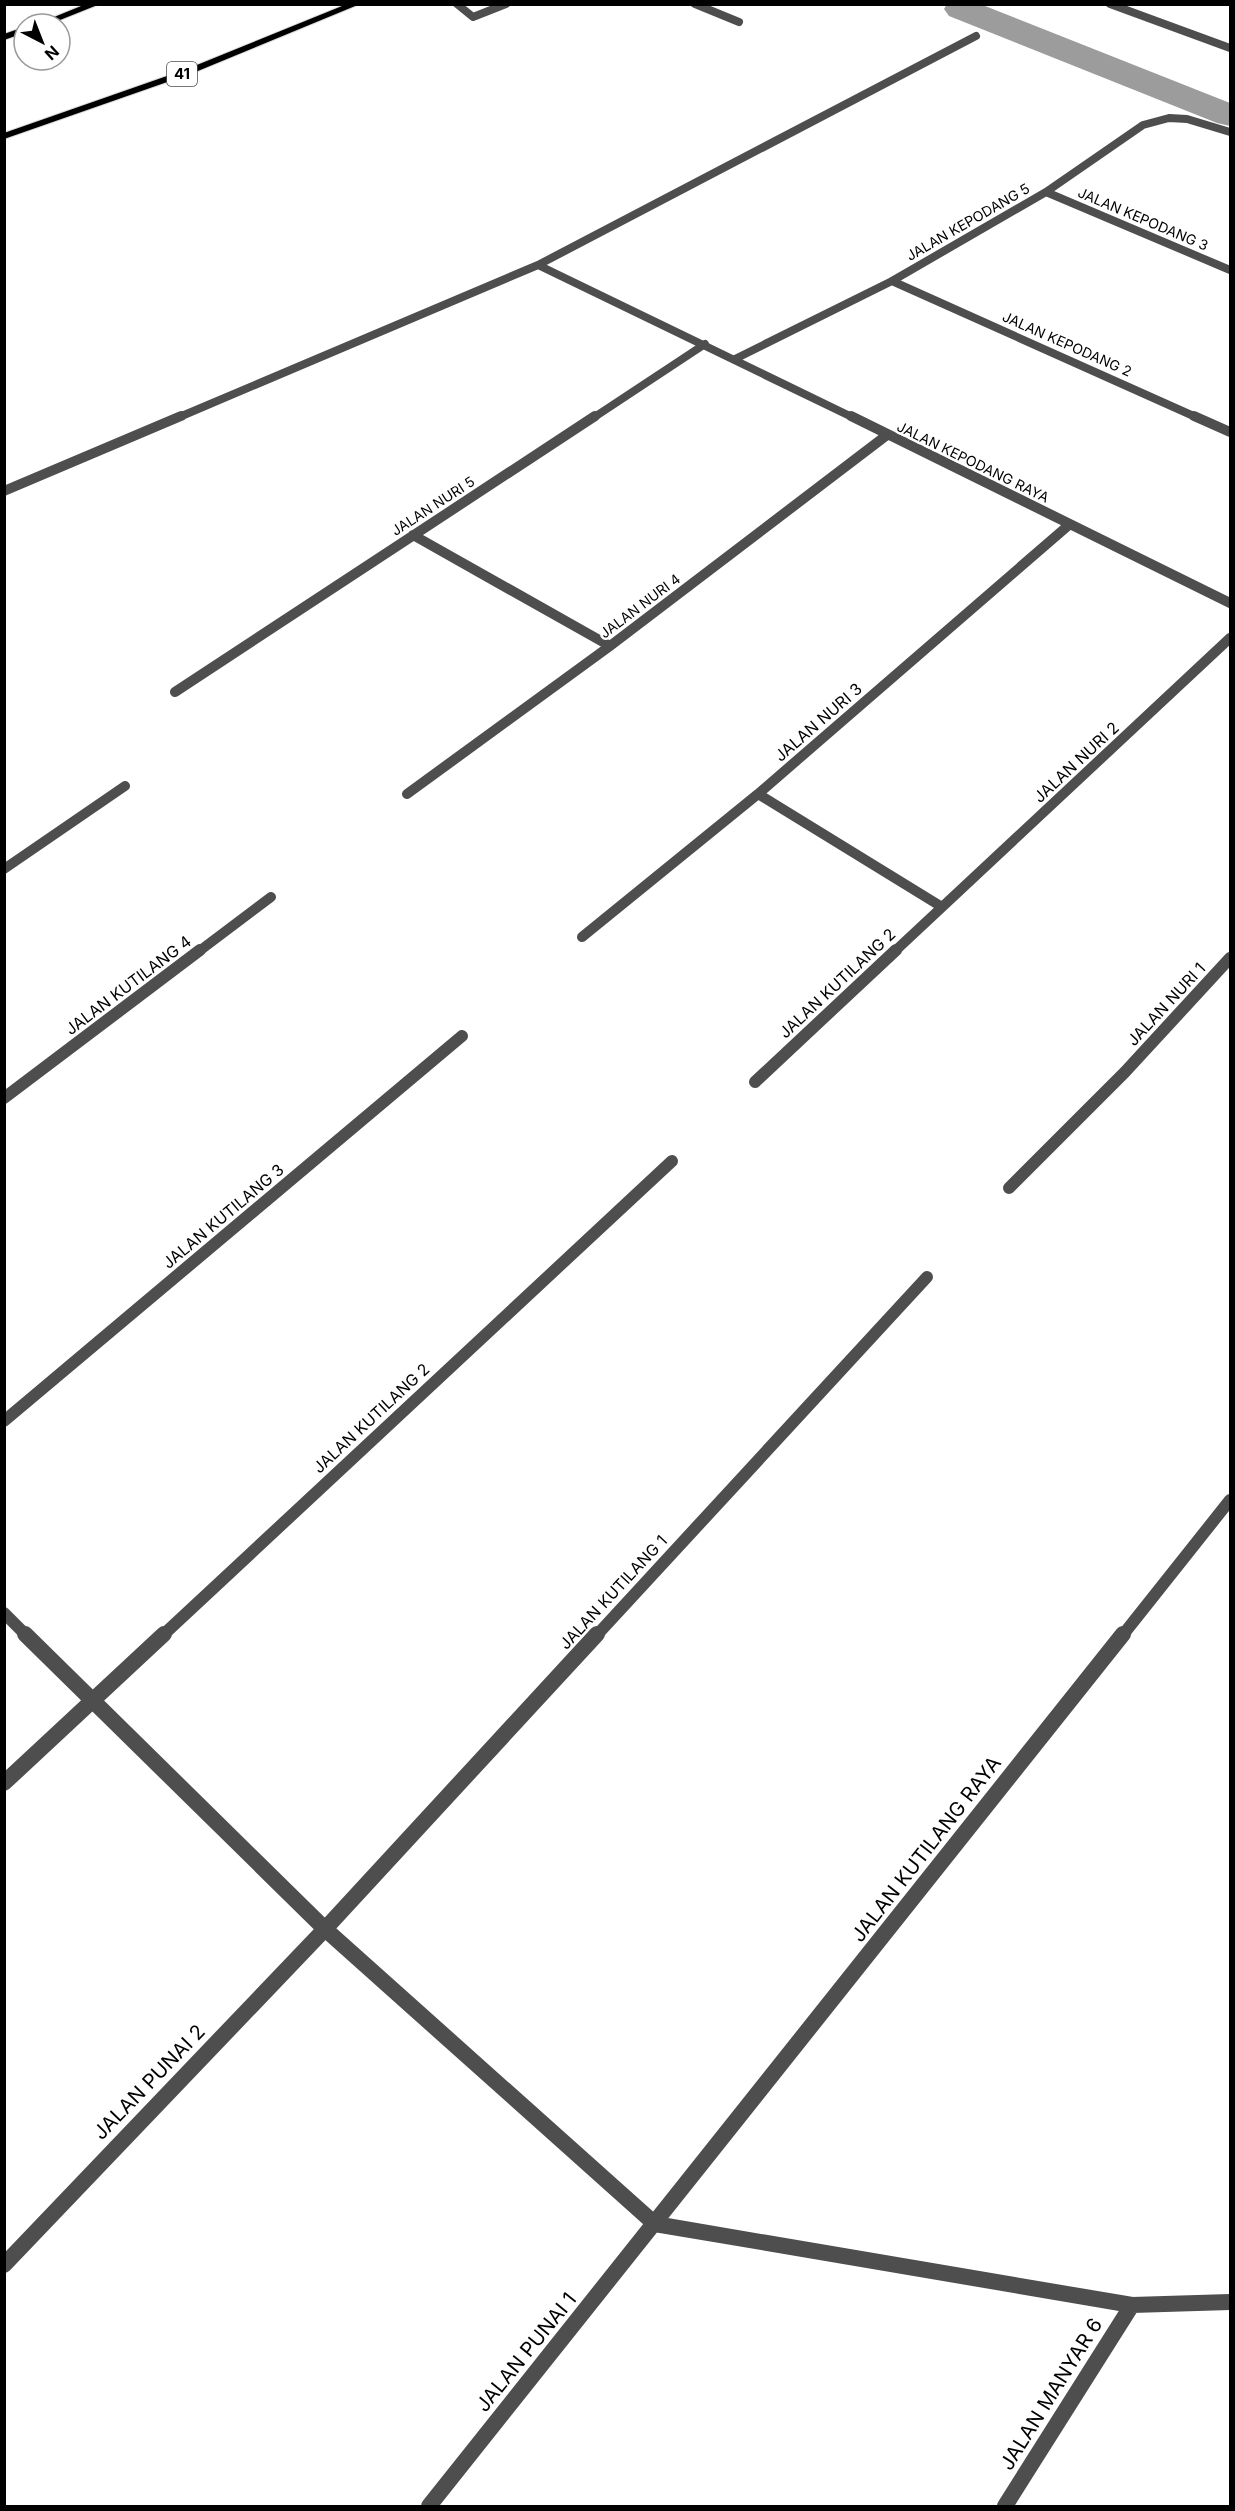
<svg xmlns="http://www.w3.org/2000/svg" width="1235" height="2511" font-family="Inter,sans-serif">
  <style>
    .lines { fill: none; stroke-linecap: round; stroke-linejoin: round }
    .canal { fill: #9c9c9c; fill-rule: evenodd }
    .trunk-casing { stroke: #dbdbdb; stroke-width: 2 }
    .service { stroke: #4e4e4e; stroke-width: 8 }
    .minor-far3 { stroke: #4e4e4e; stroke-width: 8 }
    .minor-far2 { stroke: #4e4e4e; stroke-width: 10 }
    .minor-far1 { stroke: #4e4e4e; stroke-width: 12 }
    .minor { stroke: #4e4e4e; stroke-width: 16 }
    .trunk { fill: #000; fill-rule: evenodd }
    .labels { text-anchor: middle; stroke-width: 5; stroke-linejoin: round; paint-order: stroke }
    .far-street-label { font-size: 14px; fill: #000; stroke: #fff }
    .shield { fill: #fff; stroke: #4c4c4c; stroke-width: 1.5 }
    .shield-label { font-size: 15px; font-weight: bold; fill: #000 }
    .street-label { font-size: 16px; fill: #000; stroke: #fff }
    .near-street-label { font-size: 20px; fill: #000; stroke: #fff }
  </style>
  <rect width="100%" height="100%" fill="#fff"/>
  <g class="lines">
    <!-- canal -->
    <path class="canal" d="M 947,4 L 980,4 L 1230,103 L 1230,126 L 1217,123 L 949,16 L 944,9 Z"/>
    <defs>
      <path id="trunk" d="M 86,4 L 100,4 L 50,24 L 37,24 Z
        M 347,4 L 360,4 L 193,73 L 4,139 L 4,133 L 187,69 Z
        M 24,27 L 24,33 L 4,40 L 4,34 Z"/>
    </defs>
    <!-- trunk casing -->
    <use href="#trunk" class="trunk-casing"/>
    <!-- service -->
    <path class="service" d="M 457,4 L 473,17 L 506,4
      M 695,4 L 739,22"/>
    <!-- minor-far3 -->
    <path class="minor-far3" d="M 1110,4 L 1230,48
      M 1046,192 L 1230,270
      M 538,265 L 976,36
      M 892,281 L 1198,418
      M 735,359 L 892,281 L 1046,192 L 1143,125 L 1169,118 L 1187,119 L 1230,132
      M 177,418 L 538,265 L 854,418
      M 593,418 L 705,344"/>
    <!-- minor-far2 -->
    <path class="minor-far2" d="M 851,416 L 1230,603
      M 1194,416 L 1230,432
      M 4,491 L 181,416
      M 413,535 L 610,646
      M 175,692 L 595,416
      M 407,794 L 610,646 L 887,435
      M 758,794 L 942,907
      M 4,869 L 125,786
      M 582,937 L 758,794 L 1070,524
      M 198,952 L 271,897
      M 894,952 L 1230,638"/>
    <!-- minor-far1 -->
    <path class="minor-far1" d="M 755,1082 L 896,950
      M 4,1098 L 200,950
      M 1009,1188 L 1125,1072 L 1230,958
      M 4,1421 L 462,1036
      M 4,1613 L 27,1636
      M 162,1636 L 672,1161
      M 596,1636 L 927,1277
      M 1122,1636 L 1230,1500"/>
    <!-- minor -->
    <path class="minor" d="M 25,1634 L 325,1929 L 655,2224 L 1132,2305 L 1230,2302
      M 4,1783 L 164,1634
      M 4,2265 L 325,1929 L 597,1634
      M 429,2506 L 1123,1634
      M 1005,2506 L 1132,2305"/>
    <!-- trunk -->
    <use href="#trunk" class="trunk"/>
  </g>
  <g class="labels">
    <!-- far-street labels -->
    <g class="far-street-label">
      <text transform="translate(1143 219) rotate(23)" y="5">JALAN KEPODANG 3</text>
      <text transform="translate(968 222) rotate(-30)" y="5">JALAN KEPODANG 5</text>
      <text transform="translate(1067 344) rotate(24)" y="5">JALAN KEPODANG 2</text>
      <text transform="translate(973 462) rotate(26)" y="5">JALAN KEPODANG RAYA</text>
      <text transform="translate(433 506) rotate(-33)" y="5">JALAN NURI 5</text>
      <text transform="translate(640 606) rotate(-37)" y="5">JALAN NURI 4</text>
    </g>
    <!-- shield labels -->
    <rect class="shield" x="167" y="62" width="30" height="24" rx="4.5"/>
    <g class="shield-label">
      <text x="182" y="79">41</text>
    </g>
    <!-- street labels -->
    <g class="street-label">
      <text transform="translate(818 722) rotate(-41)" y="6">JALAN NURI 3</text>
      <text transform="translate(1076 762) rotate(-43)" y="6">JALAN NURI 2</text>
      <text transform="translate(837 983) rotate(-43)" y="6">JALAN KUTILANG 2</text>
      <text transform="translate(128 985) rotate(-37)" y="6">JALAN KUTILANG 4</text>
      <text transform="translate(1166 1004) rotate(-47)" y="6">JALAN NURI 1</text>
      <text transform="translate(223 1216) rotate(-40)" y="6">JALAN KUTILANG 3</text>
      <text transform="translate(371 1418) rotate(-43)" y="6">JALAN KUTILANG 2</text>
      <text transform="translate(613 1592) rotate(-47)" y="6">JALAN KUTILANG 1</text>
    </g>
    <!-- near-street labels -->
    <g class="near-street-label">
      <text transform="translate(926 1849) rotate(-52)" y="7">JALAN KUTILANG RAYA</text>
      <text transform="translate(149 2082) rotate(-46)" y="7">JALAN PUNAI 2</text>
      <text transform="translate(526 2352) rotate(-51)" y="7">JALAN PUNAI 1</text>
      <text transform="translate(1051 2394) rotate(-58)" y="7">JALAN MANYAR 6</text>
    </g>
  </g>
  <!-- border -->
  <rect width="1235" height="2511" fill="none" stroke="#000000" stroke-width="12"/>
  <!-- north arrow -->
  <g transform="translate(42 42) rotate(138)"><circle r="28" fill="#ffffff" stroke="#999999" stroke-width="1.5"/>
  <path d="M0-4.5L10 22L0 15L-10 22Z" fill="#000000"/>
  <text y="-9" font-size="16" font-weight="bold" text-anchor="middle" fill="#000000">N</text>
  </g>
</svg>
